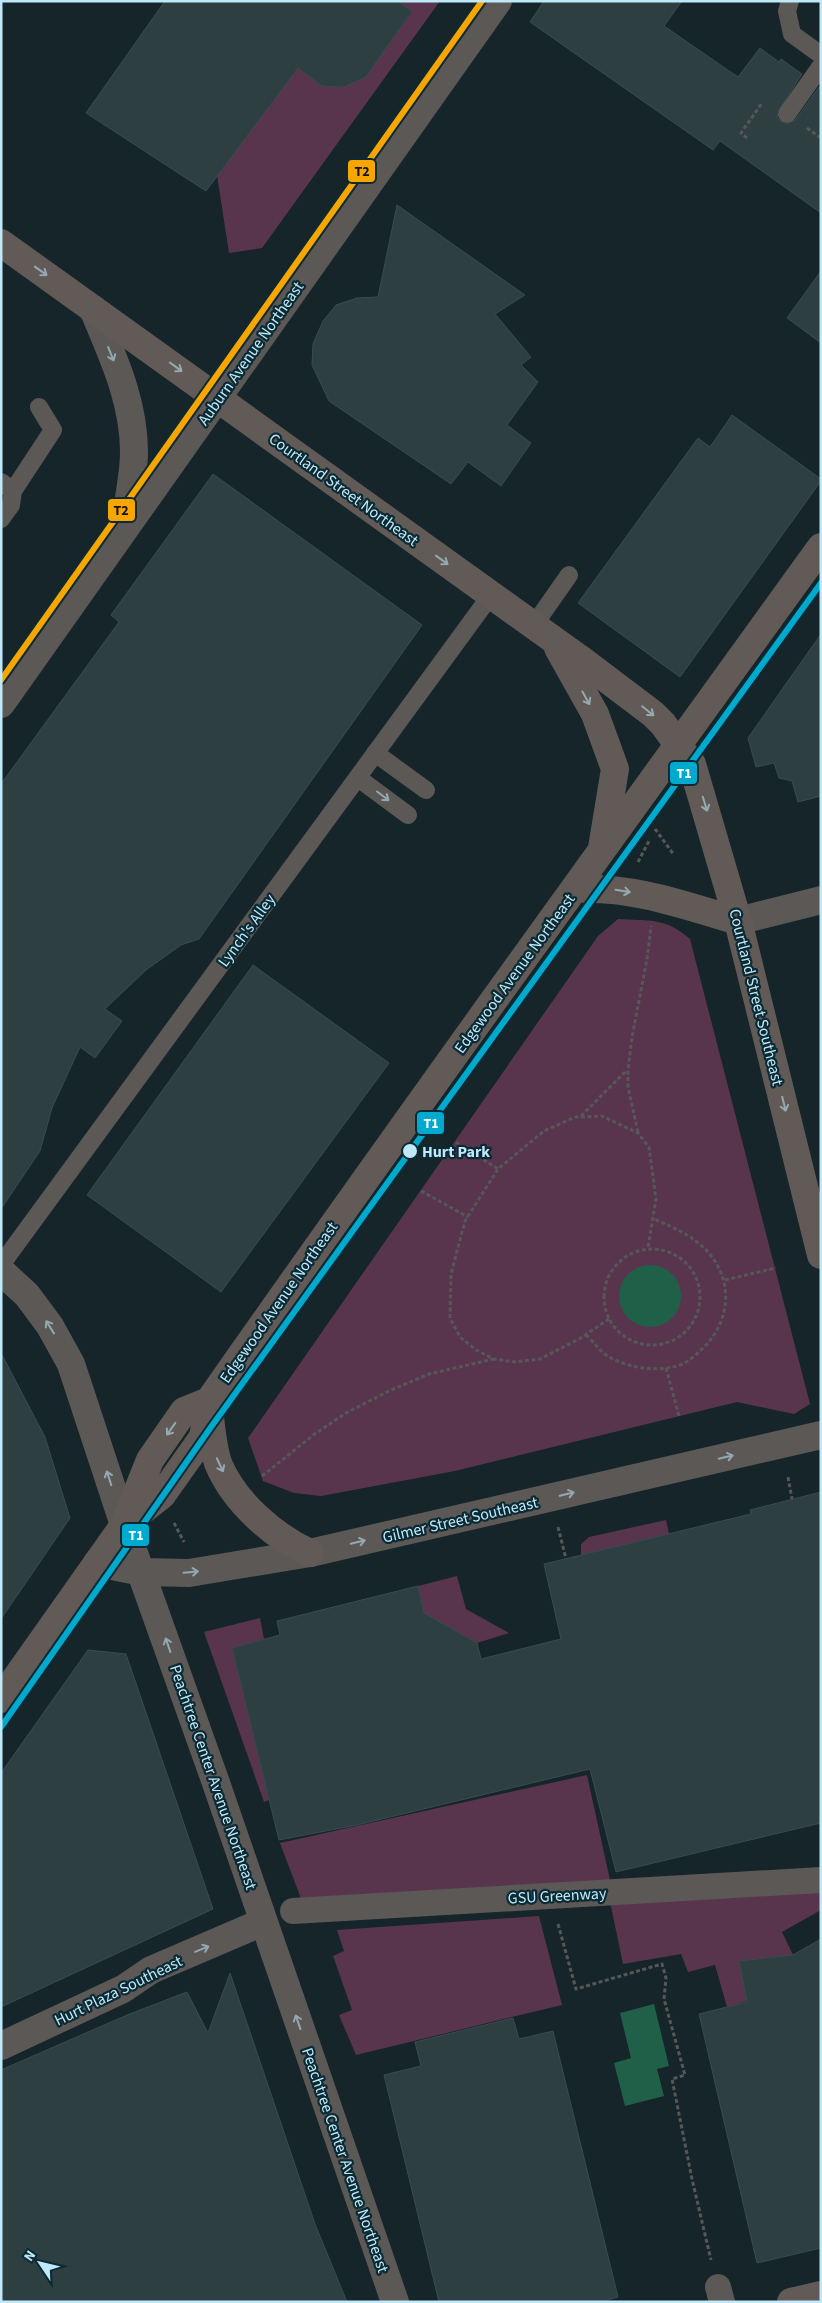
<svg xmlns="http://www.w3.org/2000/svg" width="822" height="2303" font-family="'Source Sans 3',sans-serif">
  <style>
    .green { fill: #58354d }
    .water { fill: #216048 }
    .building { fill: #2e3f42; stroke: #384c51 }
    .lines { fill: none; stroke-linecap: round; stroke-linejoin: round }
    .path { stroke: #565757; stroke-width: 3; stroke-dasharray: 4 2.5; stroke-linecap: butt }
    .service { stroke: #5b5856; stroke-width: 18 }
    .pedestrian { stroke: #5b5856; stroke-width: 26 }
    .minor { stroke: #5b5856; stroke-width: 28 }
    .tertiary { stroke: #5b5856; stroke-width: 28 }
    .secondary { stroke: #625a56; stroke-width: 28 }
    .tram-1-casing { stroke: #0c2a33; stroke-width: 10 }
    .tram-2-casing { stroke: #0c2a33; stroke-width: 10 }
    .tram-1 { stroke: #00a9ce; stroke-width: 6 }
    .tram-2 { stroke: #f7a600; stroke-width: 6 }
    .oneway { stroke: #95a9b0 }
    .oneway2 { stroke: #92a8b0 }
    .stop-dot { fill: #bfe9f9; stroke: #0c2a33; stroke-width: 2 }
    .labels { text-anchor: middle; stroke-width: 4.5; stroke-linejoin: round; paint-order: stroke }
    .street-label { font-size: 16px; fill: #bfe9f9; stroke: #0c2a33 }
    .stop-label { font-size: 16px; font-weight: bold; fill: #bfe9f9; stroke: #0c2a33; text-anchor: start }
    .line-badge { stroke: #0c2a33; stroke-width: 2 }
    .badge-label { font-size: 14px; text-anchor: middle; font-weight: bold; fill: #fff }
    .pale-badge-label { font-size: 14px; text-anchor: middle; font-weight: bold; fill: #111 }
  </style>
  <rect width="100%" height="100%" fill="#15252a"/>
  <!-- green -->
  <path class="green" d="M 397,1 L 440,1 L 262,248 L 229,253 L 217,175 L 298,68 L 322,86 L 344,87 L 366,76 L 412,12 Z
    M 618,919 C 647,921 666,917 690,939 L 810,1404 L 794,1414 L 737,1402 L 455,1471 L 321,1496 L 294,1493 L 263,1481 L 248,1438 L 598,936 Z
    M 666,1520 L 669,1534 L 581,1555 L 581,1544 L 589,1537 Z
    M 457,1576 L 466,1609 L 509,1633 L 477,1643 L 424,1613 L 418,1586 Z
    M 260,1618 L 264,1639 L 232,1648 L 269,1800 L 264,1802 L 204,1632 Z
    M 587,1775 L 610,1880 L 303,1904 L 280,1843 Z
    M 812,1880 L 821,1895 L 821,1910 L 782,1932 L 793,1955 L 739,1961 L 747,2001 L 727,2007 L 715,1965 L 688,1972 L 681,1954 L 623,1964 L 608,1892 Z
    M 539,1916 L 562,2005 L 356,2055 L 339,2015 L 352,2010 L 333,1956 L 344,1951 L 337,1930 Z"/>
  <!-- water -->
  <path class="water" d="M619 1296a31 31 0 1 1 62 0a31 31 0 1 1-62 0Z
    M 654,2004 L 669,2066 L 657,2069 L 664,2096 L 625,2106 L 614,2063 L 631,2058 L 620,2013 Z"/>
  <!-- building -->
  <path class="building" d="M 165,1 L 397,1 L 412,11 L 366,77 L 344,87 L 322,86 L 298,68 L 206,191 L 86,113 Z
    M 544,1 L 682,1 L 664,26 L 738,77 L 760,48 L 779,62 L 781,59 L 802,74 L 777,113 L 778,119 L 786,124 L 795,120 L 819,87 L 821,88 L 821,213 L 720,141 L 713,150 L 530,22 Z
    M 397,205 L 525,295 L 495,314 L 531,357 L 521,365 L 538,382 L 507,425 L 531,443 L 501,486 L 468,462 L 451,484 L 329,401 L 312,365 L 313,344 L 323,321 L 336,305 L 357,298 L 378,297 Z
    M 821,271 L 821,343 L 787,318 Z
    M 732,415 L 821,479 L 821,481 L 680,677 L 578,603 L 698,438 L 710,447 Z
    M 213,474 L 422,625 L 199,939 L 181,945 L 146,970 L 105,1009 L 122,1021 L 95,1058 L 80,1047 L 52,1108 L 40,1151 L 1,1209 L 1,784 L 119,622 L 111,615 Z
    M 821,634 L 821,796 L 798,802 L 792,781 L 779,778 L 774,763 L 756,767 L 748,738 Z
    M 253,965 L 389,1063 L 221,1292 L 87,1195 Z
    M 1,1353 L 45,1437 L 70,1518 L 1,1619 Z
    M 821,1492 L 821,1823 L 616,1872 L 590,1769 L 357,1825 L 279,1840 L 232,1648 L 280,1635 L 277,1621 L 418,1586 L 424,1613 L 477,1643 L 481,1659 L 561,1639 L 544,1564 L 751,1514 L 750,1510 Z
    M 88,1650 L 126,1654 L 213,1909 L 1,2007 L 1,1773 Z
    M 821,1939 L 821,2248 L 757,2263 L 699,2014 L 747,2002 L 739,1961 L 793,1955 Z
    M 230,1973 L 315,2224 L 347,2302 L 1,2302 L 1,2070 L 127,2015 L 187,1992 L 208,2033 Z
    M 513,2018 L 519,2039 L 553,2031 L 618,2297 L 600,2302 L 439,2302 L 384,2075 L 421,2066 L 415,2042 Z"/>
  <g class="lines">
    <!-- path -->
    <path class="path" d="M 807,128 L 821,138
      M 747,138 L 741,133 L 762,103
      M 655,829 L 674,855
      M 638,862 L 649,841
      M 581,1116 L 627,1070
      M 638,1132 L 628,1087 L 628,1070 L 632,1037 L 647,959 L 651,926
      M 456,1142 L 498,1169
      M 421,1191 L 468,1217
      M604 1297a48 48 0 1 1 96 0a48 48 0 1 1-96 0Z
      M 725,1280 L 776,1268
      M 609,1319 L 579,1339 L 540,1359 L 515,1362 L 494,1359 L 476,1350 L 460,1337 L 450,1318 L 451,1274 L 465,1221 L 498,1169 L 544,1131 L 575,1117 L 602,1116 L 638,1133 L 649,1147 L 656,1199 L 648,1248
      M 586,1335 C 594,1342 601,1353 611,1358 C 631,1368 656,1372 677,1366 C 687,1363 695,1356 702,1349 C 733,1320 734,1275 702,1246 C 687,1233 670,1226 652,1218
      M 666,1368 L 679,1416
      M 262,1476 L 316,1433 L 346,1413 L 389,1391 L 429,1374 L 494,1359
      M 788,1477 L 792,1499
      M 174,1523 L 184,1542
      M 558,1527 L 566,1559
      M 558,1924 L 576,1989 L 662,1964 L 666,1978 L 664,1999 L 685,2075 L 672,2079 L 692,2179 L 711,2260"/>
    <!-- service -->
    <path class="service" d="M 790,1 L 787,11 L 792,34 L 821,55
      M 787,114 L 821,66
      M 1,482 L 13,491 L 11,505 L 1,519
      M 13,491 L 53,430 L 39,407
      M 534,625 L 569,575
      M 375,753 L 426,790
      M 358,778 L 408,815
      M 1,1265 L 491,595"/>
    <!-- pedestrian -->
    <path class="pedestrian" d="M 293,1911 L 821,1880
      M 718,2287 L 722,2302"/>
    <!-- minor -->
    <path class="minor" d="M 738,921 L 821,900
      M 97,1563 L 142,1572 L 189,1573 L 310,1553 L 821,1435
      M 1,2046 L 123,1989 L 151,1970 L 263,1922"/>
    <!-- tertiary -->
    <path class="tertiary" d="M 93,309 C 112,355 134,400 134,452 C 134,477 127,503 125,528
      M 1,704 L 498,1
      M 1,1271 L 27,1295 L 50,1326 L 71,1364 L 124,1525 L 216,1783 L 395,2302"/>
    <!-- secondary -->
    <path class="secondary" d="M 1,243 L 579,658 L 653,714 L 663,724 L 692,764 L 738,921 L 821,1255
      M 558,648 L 595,714 L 615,769 L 602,848
      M 575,889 C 632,886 684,905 738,921
      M 210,1417 C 212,1433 213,1448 218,1463 C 234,1502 273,1536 310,1553
      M 124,1525 L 162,1495 L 203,1437 L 209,1401 C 410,1114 616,831 821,547
      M 1,1699 L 124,1525 L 150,1460 L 184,1411 L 209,1401
      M 791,2302 L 821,2295"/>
    <defs>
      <path id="tram-1" d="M 1,1727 L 211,1427 L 821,583"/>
      <path id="tram-2" d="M 1,680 L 482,1"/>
    </defs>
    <!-- tram-1 casing -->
    <use href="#tram-1" class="tram-1-casing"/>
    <!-- tram-2 casing -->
    <use href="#tram-2" class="tram-2-casing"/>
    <!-- tram-1 -->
    <use href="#tram-1" class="tram-1"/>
    <!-- tram-2 -->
    <use href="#tram-2" class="tram-2"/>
  </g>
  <!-- one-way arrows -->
  <defs><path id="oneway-shaft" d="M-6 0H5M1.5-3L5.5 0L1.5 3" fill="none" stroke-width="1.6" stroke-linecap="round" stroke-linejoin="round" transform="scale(1.25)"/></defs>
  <g class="oneway">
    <use href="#oneway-shaft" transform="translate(41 271) rotate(36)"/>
    <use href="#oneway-shaft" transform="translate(176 367) rotate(36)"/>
    <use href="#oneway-shaft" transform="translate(442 560) rotate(36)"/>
    <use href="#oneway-shaft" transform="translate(586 698) rotate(61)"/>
    <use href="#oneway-shaft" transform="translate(648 711) rotate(39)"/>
    <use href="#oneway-shaft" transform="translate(705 804) rotate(73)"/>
    <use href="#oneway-shaft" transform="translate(623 891) rotate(9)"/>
    <use href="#oneway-shaft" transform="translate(784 1104) rotate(76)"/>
    <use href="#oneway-shaft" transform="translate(171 1429) rotate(125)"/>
    <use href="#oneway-shaft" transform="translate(220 1465) rotate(65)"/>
  </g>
  <g class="oneway2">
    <use href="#oneway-shaft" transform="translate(111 354) rotate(68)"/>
    <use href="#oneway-shaft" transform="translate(383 796) rotate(37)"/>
    <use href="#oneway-shaft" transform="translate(50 1327) rotate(-122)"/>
    <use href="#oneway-shaft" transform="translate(726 1457) rotate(-13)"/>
    <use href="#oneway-shaft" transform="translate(109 1478) rotate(-108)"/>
    <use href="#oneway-shaft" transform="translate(567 1494) rotate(-13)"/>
    <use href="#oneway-shaft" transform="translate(358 1542) rotate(-13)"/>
    <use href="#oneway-shaft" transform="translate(191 1572) rotate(-5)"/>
    <use href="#oneway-shaft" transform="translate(168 1645) rotate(-109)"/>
    <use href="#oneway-shaft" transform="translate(202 1949) rotate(-22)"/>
    <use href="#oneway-shaft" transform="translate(298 2022) rotate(-109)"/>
  </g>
  <!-- markers -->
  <circle class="stop-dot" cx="410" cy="1151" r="8"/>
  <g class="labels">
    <!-- street labels -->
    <g class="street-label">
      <text transform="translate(250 353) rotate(-55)" y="6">Auburn Avenue Northeast</text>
      <text transform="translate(344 489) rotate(36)" y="6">Courtland Street Northeast</text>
      <text transform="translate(246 930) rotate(-54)" y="6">Lynch's Alley</text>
      <text transform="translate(514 973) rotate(-54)" y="6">Edgewood Avenue Northeast</text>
      <text transform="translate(757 997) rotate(76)" y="6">Courtland Street Southeast</text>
      <text transform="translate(278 1302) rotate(-55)" y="6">Edgewood Avenue Northeast</text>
      <text transform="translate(460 1519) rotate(-13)" y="6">Gilmer Street Southeast</text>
      <text transform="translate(214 1777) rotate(71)" y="6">Peachtree Center Avenue Northeast</text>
      <text transform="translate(557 1895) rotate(-3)" y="6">GSU Greenway</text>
      <text transform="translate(118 1990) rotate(-26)" y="6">Hurt Plaza Southeast</text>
      <text transform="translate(346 2160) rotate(71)" y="6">Peachtree Center Avenue Northeast</text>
    </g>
    <!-- stop labels -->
    <g class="stop-label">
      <text x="422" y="1157">Hurt Park</text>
    </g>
  </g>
  <g class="line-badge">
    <rect x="347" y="159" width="29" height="24" rx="5" fill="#f7a600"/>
    <rect x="107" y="498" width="29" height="24" rx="5" fill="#f7a600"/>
    <rect x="669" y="761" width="29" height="24" rx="5" fill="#00a9ce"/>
    <rect x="416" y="1111" width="29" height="24" rx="5" fill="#00a9ce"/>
    <rect x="121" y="1523" width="29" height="24" rx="5" fill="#00a9ce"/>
  </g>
  <g class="badge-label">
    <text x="684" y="778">T1</text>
    <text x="431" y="1128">T1</text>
    <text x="136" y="1540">T1</text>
  </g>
  <g class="pale-badge-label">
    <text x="362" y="176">T2</text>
    <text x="121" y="515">T2</text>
  </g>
  <!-- border -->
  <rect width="822" height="2303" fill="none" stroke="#bfe9f9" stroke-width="5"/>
  <!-- north arrow -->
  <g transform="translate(40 2263) rotate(305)" stroke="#0c2a33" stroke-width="4" paint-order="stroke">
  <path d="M0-4L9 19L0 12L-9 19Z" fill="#bfe9f9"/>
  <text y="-8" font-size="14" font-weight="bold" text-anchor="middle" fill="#bfe9f9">N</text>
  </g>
</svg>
